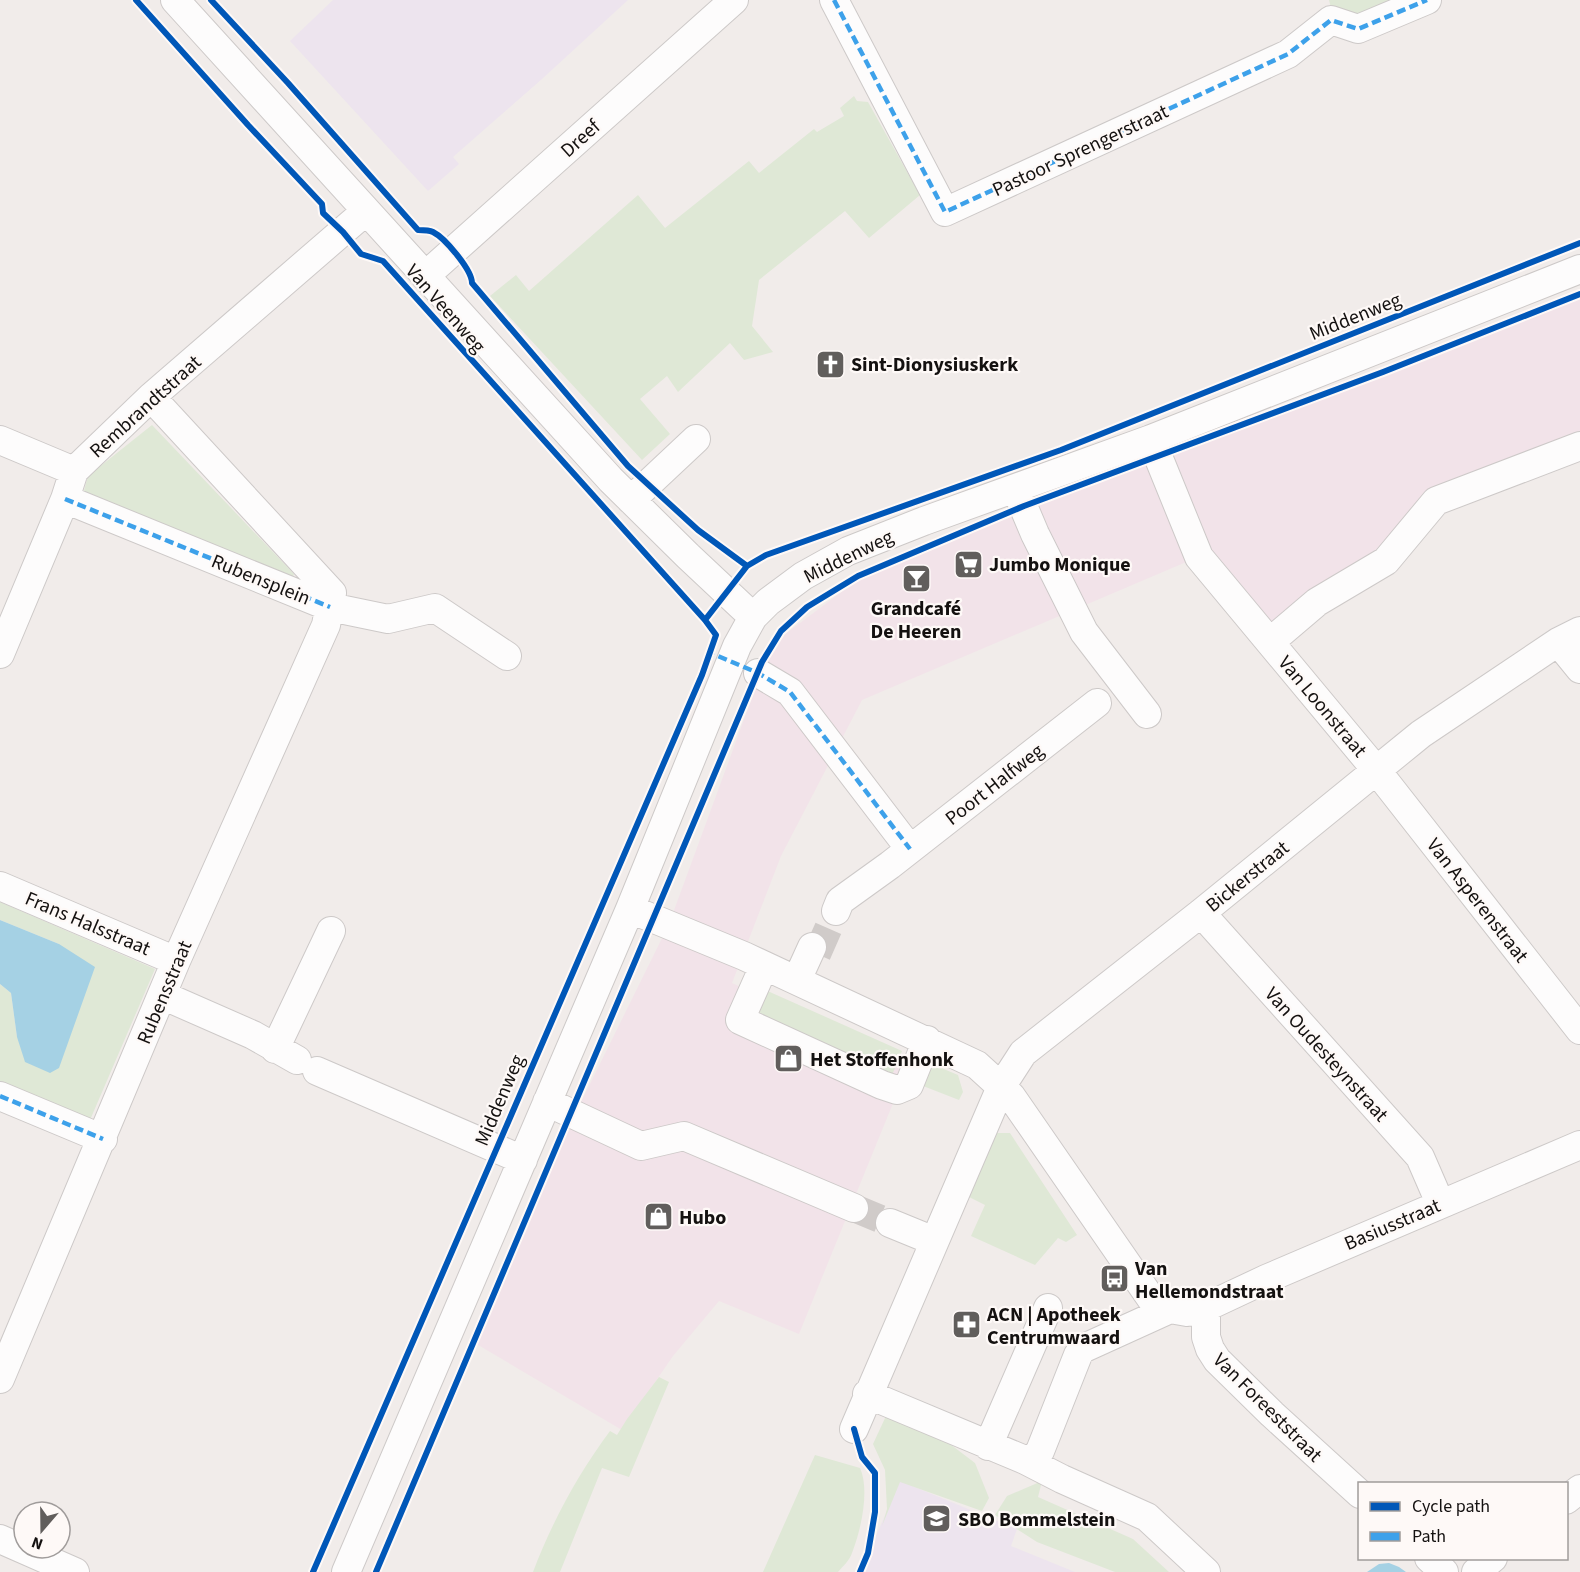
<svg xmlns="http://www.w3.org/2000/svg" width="1580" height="1572" font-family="'Source Sans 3',sans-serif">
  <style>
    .commercial { fill: #f2e3e9 }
    .education { fill: #ede4ee }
    .green { fill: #dfe8d6 }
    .water { fill: #a5d1e4 }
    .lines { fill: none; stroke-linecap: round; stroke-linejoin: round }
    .minor-tunnel { stroke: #d0cbc9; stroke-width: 28; stroke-dasharray: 28 14; stroke-linecap: butt }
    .minor-casing { stroke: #cdc9c8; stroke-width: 30 }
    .minor { stroke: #fdfcfc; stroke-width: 28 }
    .quiet { stroke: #3da1ea; stroke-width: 4.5; stroke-dasharray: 9 4.5; stroke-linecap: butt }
    .cycleway-casing { stroke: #fef9f7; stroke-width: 10 }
    .cycleway { stroke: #0057b8; stroke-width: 6 }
    .labels { text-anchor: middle; stroke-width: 4.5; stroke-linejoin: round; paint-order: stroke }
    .street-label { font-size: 20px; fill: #141110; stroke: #fef9f7 }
    .poi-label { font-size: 20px; font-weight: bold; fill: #141110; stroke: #fef9f7; text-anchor: start }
  </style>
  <rect width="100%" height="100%" fill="#f1ecea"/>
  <!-- commercial -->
  <path class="commercial" d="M 1580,294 L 1580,436 L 1434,493 L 1384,553 L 1271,631 L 1198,557 L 862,700 L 781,856 L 732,983 L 909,1064 L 799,1334 L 719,1301 L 673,1356 L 622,1430 L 473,1342 L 548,1169 L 669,924 L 764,665 L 784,635 L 856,581 L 1024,506 L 1383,372 Z"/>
  <!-- education -->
  <path class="education" d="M 333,0 L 628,0 L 542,79 L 453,157 L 459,164 L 428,191 L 290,41 Z
    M 900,1481 L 1017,1529 L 1011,1546 L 1075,1572 L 860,1572 Z"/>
  <!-- green -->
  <path class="green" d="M 1329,0 L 1425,0 L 1372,25 L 1331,8 Z
    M 854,96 L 857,101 L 868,102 L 920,195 L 869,238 L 845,211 L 759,280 L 752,326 L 773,352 L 744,360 L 730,343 L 678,392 L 667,376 L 640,399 L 670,434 L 642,460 L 490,296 L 516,275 L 529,291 L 638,195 L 665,228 L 749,161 L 759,173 L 814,129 L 817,132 L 844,116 L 840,108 Z
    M 152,425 L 294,574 L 289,585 L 82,498 L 88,476 Z
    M 0,902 L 155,969 L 87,1127 L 0,1092 L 0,984 L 11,993 L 17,1037 L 59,944 L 0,920 Z
    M 761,988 L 902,1051 L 890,1080 L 748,1016 Z
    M 927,1062 L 958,1075 L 963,1092 L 959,1100 L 918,1084 Z
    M 996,1133 L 1010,1133 L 1077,1235 L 1066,1242 L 1058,1238 L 1035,1265 L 971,1236 L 985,1205 L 967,1196 Z
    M 659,1377 L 669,1382 L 629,1477 L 602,1468 L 560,1572 L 533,1572 C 552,1522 578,1474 610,1431 L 617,1435 L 627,1419 Z
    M 886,1416 L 946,1441 L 975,1463 L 989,1498 L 982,1511 L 900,1482 L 882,1526 L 887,1509 L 885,1470 L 873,1444 Z
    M 815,1455 L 860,1468 C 870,1490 861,1530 852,1553 C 850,1560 843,1566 838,1572 L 763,1572 Z
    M 1042,1481 L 1038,1497 L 1133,1539 L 1169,1572 L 1115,1572 L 1037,1542 L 995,1515 L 1007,1496 Z"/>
  <!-- water -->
  <path class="water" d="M 0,920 L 59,944 L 95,967 L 59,1068 L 50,1073 L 25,1062 L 17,1037 L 11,993 L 0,984 Z
    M 1389,1563 L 1399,1567 L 1406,1572 L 1367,1572 L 1379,1564 Z"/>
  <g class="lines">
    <!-- minor-tunnel -->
    <path class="minor-tunnel" d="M 817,954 L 836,911
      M 854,1208 L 890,1223"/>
    <defs>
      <path id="minor" d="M 175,0 L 611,480 L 688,556 L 753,617
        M 834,0 L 945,212 L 1288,54 L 1331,20 L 1358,29 L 1427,0
        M 425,276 L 734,0
        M 1151,439 L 1199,557 L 1377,771 L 1580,1030
        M 0,440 L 74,471
        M 1016,489 L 1035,534 L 1084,632 L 1147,714
        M 65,499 L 330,607 L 388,619 L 435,608 L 507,656
        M 631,500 L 696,439
        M 1270,642 L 1317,602 L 1386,561 L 1436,501 L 1580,446
        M 1558,642 L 1580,669
        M 0,654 L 65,499 L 74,471 L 151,397 L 366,211
        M 758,673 L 790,692 L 910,849
        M 0,886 L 176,961
        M 630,909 L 744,956 L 977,1065 L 1011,1096 L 1152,1300 L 1170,1309 L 1187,1312 L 1200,1310 L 1266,1279 L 1580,1145
        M 836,911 L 840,901 L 890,865 L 1097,703
        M 1201,913 L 1420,1157 L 1440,1203
        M 764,966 L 740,1020 L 882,1085 L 897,1090 L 909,1085 L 927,1040
        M 797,980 L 812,947
        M 162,995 L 253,1035 L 297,1060
        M 275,1049 L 331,931
        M 317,1071 L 523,1160
        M 0,1096 L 103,1139
        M 547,1102 L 641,1146 L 684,1136 L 854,1208
        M 890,1223 L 934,1241
        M 1206,1307 L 1206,1337 L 1210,1349 L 1217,1360 L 1272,1414 L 1360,1494
        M 0,1379 L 176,961 L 326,625 L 332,593 L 151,397
        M 867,1394 L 1025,1460 L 1062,1479 L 1147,1517 L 1206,1572
        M 854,1429 L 1001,1087 L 1023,1053 L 1201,913 L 1421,734 L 1558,642 L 1580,631
        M 988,1446 L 1048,1308
        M 1025,1460 L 1034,1458 L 1040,1451 L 1078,1355 L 1082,1349 L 1170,1309
        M 1566,1500 L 1580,1489
        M 0,1539 L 75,1572
        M 1429,1558 L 1444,1572
        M 346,1572 L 630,909 L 737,646 L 753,617 L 768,602 L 803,576 L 848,551 L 924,521 L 1151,439 L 1580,269
        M 1476,1572 L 1493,1558"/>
    </defs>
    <!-- minor casing -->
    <use href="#minor" class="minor-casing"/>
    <!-- minor -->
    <use href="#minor" class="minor"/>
    <!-- quiet -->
    <path class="quiet" d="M 834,0 L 945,212 L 1288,54 L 1331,20 L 1358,29 L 1427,0
      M 65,499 L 330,607
      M 706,651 L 758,673 L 790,692 L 910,849
      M 0,1096 L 103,1139"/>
    <defs>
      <path id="cycleway" d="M 136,0 L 248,125 L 322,204 L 323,213 L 343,232 L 361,254 L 383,261 L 705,620 L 716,635 L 702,675 L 313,1572
        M 211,0 L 288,83 L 418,230 C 423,230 429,230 433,232 C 445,238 472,270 472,283 L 628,466 L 698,530 L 747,566
        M 705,620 L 747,566 L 766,555 L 1061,450 L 1580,243
        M 854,1429 L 862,1457 L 875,1473 L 875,1512 L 868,1553 L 860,1572
        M 376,1572 L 762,662 L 781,631 L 807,607 L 858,576 L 1024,506 L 1383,372 L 1580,294"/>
    </defs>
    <!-- cycleway casing -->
    <use href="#cycleway" class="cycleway-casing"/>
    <!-- cycleway -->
    <use href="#cycleway" class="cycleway"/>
  </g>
  <!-- icons -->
  <defs>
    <symbol id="church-square" viewBox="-11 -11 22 22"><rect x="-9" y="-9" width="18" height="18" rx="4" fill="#615e5c" stroke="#fef9f7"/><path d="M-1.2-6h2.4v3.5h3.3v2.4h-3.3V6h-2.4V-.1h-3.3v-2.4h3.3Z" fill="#fff"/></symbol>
    <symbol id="supermarket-square" viewBox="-11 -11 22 22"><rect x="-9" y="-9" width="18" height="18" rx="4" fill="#615e5c" stroke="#fef9f7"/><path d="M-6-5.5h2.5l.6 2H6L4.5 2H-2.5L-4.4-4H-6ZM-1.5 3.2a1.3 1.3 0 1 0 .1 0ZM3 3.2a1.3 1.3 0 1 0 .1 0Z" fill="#fff"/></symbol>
    <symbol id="bar-square" viewBox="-11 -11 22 22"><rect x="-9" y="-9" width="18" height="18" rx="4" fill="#615e5c" stroke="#fef9f7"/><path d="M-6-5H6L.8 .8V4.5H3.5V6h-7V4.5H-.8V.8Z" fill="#fff"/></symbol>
    <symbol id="shop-square" viewBox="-11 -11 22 22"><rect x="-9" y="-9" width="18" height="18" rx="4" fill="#615e5c" stroke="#fef9f7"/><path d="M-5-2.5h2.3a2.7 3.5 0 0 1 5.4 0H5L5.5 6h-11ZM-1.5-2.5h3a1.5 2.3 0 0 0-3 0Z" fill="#fff"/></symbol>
    <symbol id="bus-square" viewBox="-11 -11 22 22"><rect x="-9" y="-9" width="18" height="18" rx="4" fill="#615e5c" stroke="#fef9f7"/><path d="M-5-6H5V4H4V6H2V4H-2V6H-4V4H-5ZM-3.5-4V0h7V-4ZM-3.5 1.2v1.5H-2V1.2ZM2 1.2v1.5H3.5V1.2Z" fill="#fff"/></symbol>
    <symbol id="pharmacy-square" viewBox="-11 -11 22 22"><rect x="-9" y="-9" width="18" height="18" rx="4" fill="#615e5c" stroke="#fef9f7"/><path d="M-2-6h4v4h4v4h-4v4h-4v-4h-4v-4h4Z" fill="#fff"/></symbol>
    <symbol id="school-square" viewBox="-11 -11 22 22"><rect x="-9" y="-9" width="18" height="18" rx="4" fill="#615e5c" stroke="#fef9f7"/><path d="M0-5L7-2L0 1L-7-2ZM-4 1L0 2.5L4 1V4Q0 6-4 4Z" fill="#fff"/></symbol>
  </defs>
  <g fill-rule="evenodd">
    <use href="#church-square" x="814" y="348" width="33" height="33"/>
    <use href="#supermarket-square" x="952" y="548" width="33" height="33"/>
    <use href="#bar-square" x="900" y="562" width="33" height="33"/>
    <use href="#shop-square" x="772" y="1042" width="33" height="33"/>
    <use href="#shop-square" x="642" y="1200" width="33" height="33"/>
    <use href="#bus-square" x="1098" y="1262" width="33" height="33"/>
    <use href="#pharmacy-square" x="950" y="1308" width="33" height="33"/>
    <use href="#school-square" x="920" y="1502" width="33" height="33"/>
  </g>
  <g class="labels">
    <!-- street labels -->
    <g class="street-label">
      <text transform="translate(580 138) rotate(-42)" y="7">Dreef</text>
      <text transform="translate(1080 150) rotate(-25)" y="7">Pastoor Sprengerstraat</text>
      <text transform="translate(446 308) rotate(49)" y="7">Van Veenweg</text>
      <text transform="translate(1355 316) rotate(-22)" y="7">Middenweg</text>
      <text transform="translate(145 406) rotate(-42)" y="7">Rembrandtstraat</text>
      <text transform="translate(848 556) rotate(-26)" y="7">Middenweg</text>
      <text transform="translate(261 579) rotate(22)" y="7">Rubensplein</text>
      <text transform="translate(1323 706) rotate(50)" y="7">Van Loonstraat</text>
      <text transform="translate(994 784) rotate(-38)" y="7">Poort Halfweg</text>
      <text transform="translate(1247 876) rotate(-39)" y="7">Bickerstraat</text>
      <text transform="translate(1478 900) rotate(52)" y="7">Van Asperenstraat</text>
      <text transform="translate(88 923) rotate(23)" y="7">Frans Halsstraat</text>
      <text transform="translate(164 992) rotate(-67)" y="7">Rubensstraat</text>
      <text transform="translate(1327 1054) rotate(48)" y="7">Van Oudesteynstraat</text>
      <text transform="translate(499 1100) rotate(-67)" y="7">Middenweg</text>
      <text transform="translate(1392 1224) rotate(-23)" y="7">Basiusstraat</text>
      <text transform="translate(1268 1407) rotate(45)" y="7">Van Foreeststraat</text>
    </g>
    <!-- poi labels -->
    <g class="poi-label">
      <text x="851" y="371">Sint-Dionysiuskerk</text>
      <text x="989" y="571">Jumbo Monique</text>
      <text x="916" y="615" text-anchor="middle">Grandcafé<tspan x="916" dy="23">De Heeren</tspan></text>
      <text x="810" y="1066">Het Stoffenhonk</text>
      <text x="679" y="1224">Hubo</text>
      <text x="1135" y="1275">Van<tspan x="1135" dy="23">Hellemondstraat</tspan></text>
      <text x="987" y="1321">ACN | Apotheek<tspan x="987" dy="23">Centrumwaard</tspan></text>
      <text x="958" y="1526">SBO Bommelstein</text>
    </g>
  </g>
  <!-- legend -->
  <rect x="1358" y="1482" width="210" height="78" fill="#fef9f7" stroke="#a09c9b" stroke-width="1.5"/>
  <rect x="1370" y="1502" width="30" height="9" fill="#0057b8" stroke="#a09c9b" stroke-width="1.5"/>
  <text x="1412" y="1512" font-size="18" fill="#141110">Cycle path</text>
  <rect x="1370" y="1532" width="30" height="9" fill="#3da1ea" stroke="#a09c9b" stroke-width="1.5"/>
  <text x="1412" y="1542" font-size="18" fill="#141110">Path</text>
  <!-- north arrow -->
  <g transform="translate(42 1530) rotate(200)"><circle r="28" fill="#fef9f7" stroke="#a09c9b" stroke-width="1.5"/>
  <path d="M0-4.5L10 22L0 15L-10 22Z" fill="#615e5c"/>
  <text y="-9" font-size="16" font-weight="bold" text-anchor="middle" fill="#141110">N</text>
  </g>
</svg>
